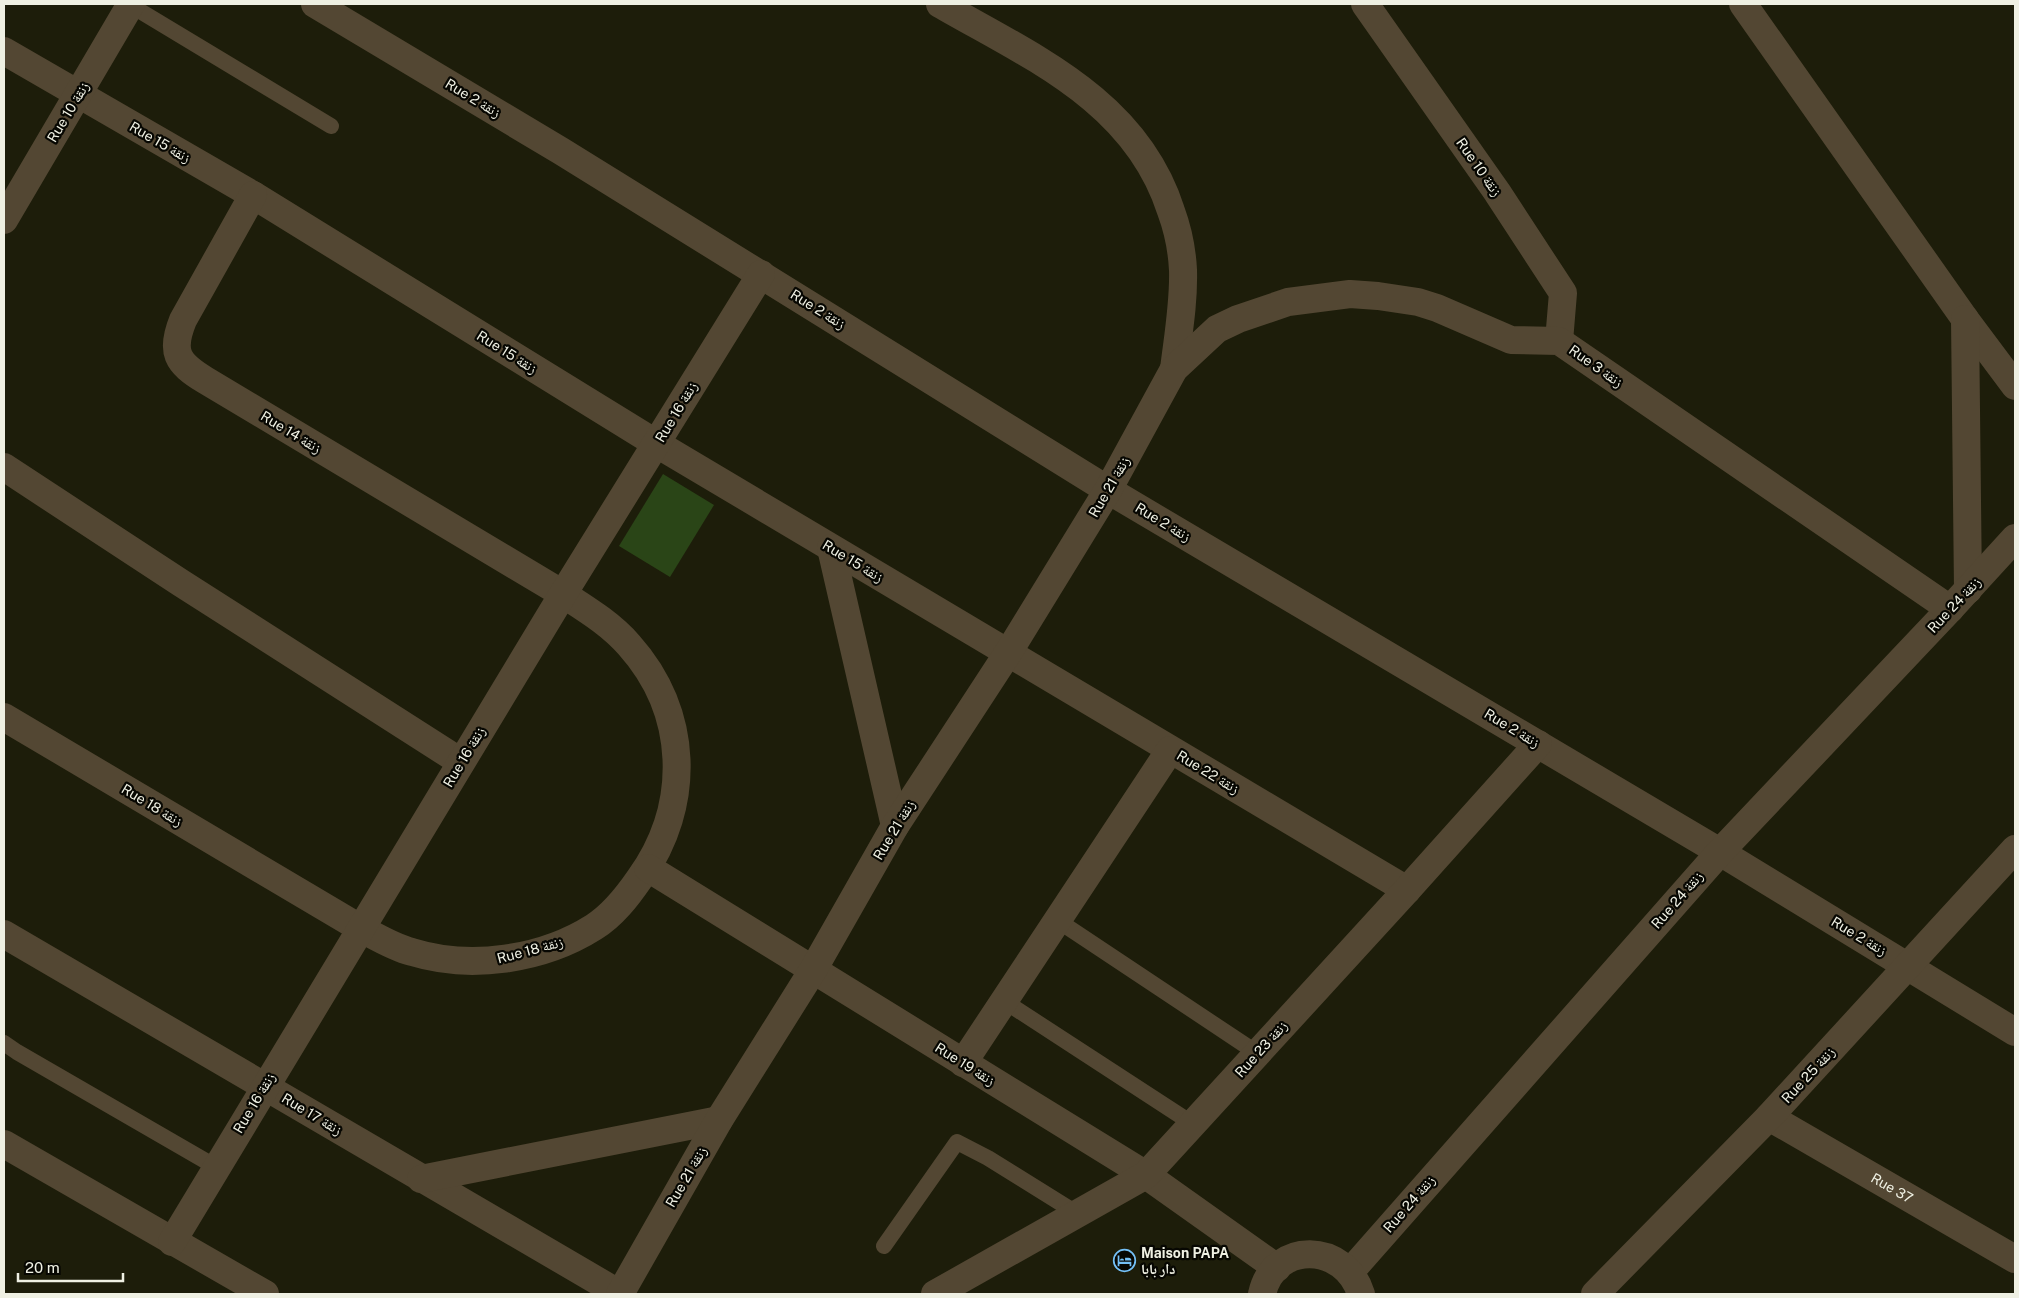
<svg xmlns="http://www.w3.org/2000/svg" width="2019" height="1298" font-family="'Public Sans','Noto Naskh Arabic',sans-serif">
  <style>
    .building { fill: #2a4517 }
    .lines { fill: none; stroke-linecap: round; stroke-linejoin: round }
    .service { stroke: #534733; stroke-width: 16 }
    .minor { stroke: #534733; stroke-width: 28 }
    .labels { text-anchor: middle; stroke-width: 4.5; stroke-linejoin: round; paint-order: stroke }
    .street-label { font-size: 14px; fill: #eff0e3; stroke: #070702 }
    .poi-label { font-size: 14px; font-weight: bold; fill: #eff0e3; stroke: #070702; text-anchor: start }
  </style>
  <rect width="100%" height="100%" fill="#1d1d0a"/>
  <!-- building -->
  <path class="building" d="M 663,474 L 714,505 L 670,577 L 619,546 Z"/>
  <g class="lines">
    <!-- service -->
    <path class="service" d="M 130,5 L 331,126
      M 1057,920 L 1257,1053
      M 1004,1001 L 1193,1124
      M 4,1043 L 17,1052 L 216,1167
      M 884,1246 L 957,1142 L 988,1158 L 1078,1214"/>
    <!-- minor -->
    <g class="minor">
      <path d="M 315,4 L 561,151 L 1108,490 L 1720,852 L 2015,1032"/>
      <path d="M 940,4 C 1032,57 1136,101 1171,211 C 1178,230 1182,250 1183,270 C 1184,303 1178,336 1174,369"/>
      <path d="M 1365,4 L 1497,192 L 1563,293 L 1559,341"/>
      <path d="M 1743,4 L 1965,319 L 2015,386"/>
      <path d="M 4,51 L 253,195 L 657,444 L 1407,890"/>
      <path d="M 4,220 L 131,4"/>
      <path d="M 1965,319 L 1968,590"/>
      <path d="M 4,467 L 181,583 L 461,762"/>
      <path d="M 831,548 L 895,826"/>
      <path d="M 4,717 L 360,928 C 377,937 393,947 412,952 C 470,970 542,960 594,927 C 613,915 627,897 640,878 C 692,805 689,712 629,645 C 611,624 586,609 563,594 L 205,380 C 177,363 170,352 183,320 L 253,195"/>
      <path d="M 648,868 L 1146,1175 L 1277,1268"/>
      <path d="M 4,934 L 620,1294"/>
      <path d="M 963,1063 L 1170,750"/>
      <path id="s1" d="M 1769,1117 L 2015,1259"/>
      <path d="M 4,1144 L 265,1294"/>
      <path d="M 421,1179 L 719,1120"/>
      <path d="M 172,1242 L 563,594 L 761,274"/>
      <path d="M 1350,1272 L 1720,852 L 1950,609 L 2015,538"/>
      <path d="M 620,1294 L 719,1120 L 813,970 L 895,826 L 1008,653 L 1108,490 L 1174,369 L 1217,329 L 1238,319 L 1288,302 L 1350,294 L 1378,296 L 1418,302 L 1437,308 L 1511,340 L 1559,341 L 1950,609"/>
      <path d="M 935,1294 L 1146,1175 L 1407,890 L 1538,744"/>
      <path d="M 1262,1294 C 1274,1240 1345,1242 1361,1294"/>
      <path d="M 1595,1294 L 1769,1117 L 2015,849"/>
    </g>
  </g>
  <!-- icons -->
  <defs>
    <symbol id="hotel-ring" viewBox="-11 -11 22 22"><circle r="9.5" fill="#070702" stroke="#74c0f6" stroke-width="1.5"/><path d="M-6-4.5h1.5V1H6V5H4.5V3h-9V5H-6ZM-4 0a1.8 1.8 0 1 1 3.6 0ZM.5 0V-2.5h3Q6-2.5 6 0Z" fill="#74c0f6"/></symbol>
  </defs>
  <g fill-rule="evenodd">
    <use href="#hotel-ring" x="1112" y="1248" width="25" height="25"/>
  </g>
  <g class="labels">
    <!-- street labels -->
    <g class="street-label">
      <text transform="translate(473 98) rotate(31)" y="5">Rue 2 زنقة</text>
      <text transform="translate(68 112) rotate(-59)" y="5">Rue 10 زنقة</text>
      <text transform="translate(160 142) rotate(30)" y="5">Rue 15 زنقة</text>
      <text transform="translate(1479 167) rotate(55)" y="5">Rue 10 زنقة</text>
      <text transform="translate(818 309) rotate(32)" y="5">Rue 2 زنقة</text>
      <text transform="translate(507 352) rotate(32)" y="5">Rue 15 زنقة</text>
      <text transform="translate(1596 366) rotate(35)" y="5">Rue 3 زنقة</text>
      <text transform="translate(676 412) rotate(-59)" y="5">Rue 16 زنقة</text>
      <text transform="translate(291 432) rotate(31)" y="5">Rue 14 زنقة</text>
      <text transform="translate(1109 487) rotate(-60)" y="5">Rue 21 زنقة</text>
      <text transform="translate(1163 522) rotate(31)" y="5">Rue 2 زنقة</text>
      <text transform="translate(853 561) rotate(31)" y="5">Rue 15 زنقة</text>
      <text transform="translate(1954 605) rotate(-47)" y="5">Rue 24 زنقة</text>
      <text transform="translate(1512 728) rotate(31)" y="5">Rue 2 زنقة</text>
      <text transform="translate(464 757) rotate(-59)" y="5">Rue 16 زنقة</text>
      <text transform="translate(1208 772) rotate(31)" y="5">Rue 22 زنقة</text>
      <text transform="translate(152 805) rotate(31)" y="5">Rue 18 زنقة</text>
      <text transform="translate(894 830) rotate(-59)" y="5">Rue 21 زنقة</text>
      <text transform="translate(1677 900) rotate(-49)" y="5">Rue 24 زنقة</text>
      <text transform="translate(1859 936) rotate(31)" y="5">Rue 2 زنقة</text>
      <text transform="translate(530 950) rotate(-15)" y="5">Rue 18 زنقة</text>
      <text transform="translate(1261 1049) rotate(-48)" y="5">Rue 23 زنقة</text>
      <text transform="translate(965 1064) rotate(32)" y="5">Rue 19 زنقة</text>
      <text transform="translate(1808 1075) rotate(-47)" y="5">Rue 25 زنقة</text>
      <text transform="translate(254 1103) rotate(-59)" y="5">Rue 16 زنقة</text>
      <text transform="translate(312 1114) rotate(31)" y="5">Rue 17 زنقة</text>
      <text transform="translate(686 1177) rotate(-60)" y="5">Rue 21 زنقة</text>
      <text dy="5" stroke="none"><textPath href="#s1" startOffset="142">Rue 37</textPath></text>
      <text transform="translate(1409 1204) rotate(-49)" y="5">Rue 24 زنقة</text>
    </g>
    <!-- poi labels -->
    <g class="poi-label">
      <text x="1141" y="1258">Maison PAPA<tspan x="1141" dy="16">دار بابا</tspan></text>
    </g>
  </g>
  <!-- border -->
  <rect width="2019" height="1298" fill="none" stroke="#eff0e3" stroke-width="10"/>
  <!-- scale -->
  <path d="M18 1273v8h105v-8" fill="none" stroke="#eff0e3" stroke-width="2.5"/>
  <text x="25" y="1273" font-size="15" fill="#eff0e3" stroke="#070702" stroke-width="4" paint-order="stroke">20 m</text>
</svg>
